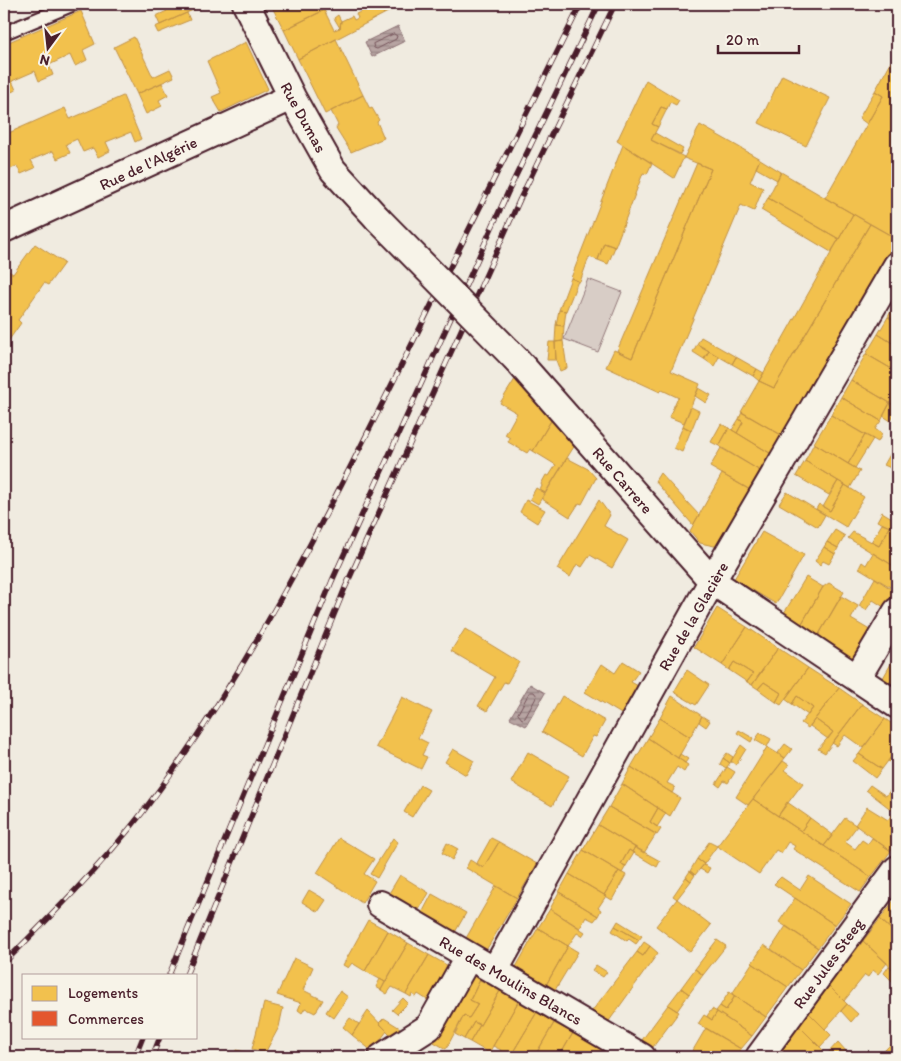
<svg xmlns="http://www.w3.org/2000/svg" width="901" height="1061" font-family="Itim,sans-serif">
  <style>
    .green { fill: #d8cdc6; stroke: #917678 }
    .water { fill: url(#water-rules); stroke: #8b6f72 }
    .homes { fill: #f2c14e; stroke: #c09044 }
    .shops { fill: #e4572e; stroke: #b6462d }
    .lines { fill: none; stroke-linecap: round; stroke-linejoin: round }
    .shore { stroke: #76545b; stroke-width: 1 }
    .service-casing { stroke: #4a1f2b; stroke-width: 16 }
    .minor-casing { stroke: #4a1f2b; stroke-width: 30 }
    .service { stroke: #f7f3e8; stroke-width: 12 }
    .minor { stroke: #f7f3e8; stroke-width: 26 }
    .rail-casing { stroke: #4a1f2b; stroke-width: 5.5 }
    .rail { stroke: #f7f3e8; stroke-width: 4; stroke-dasharray: 11; stroke-linecap: butt }
    .minor-bridge-casing { stroke: #4a1f2b; stroke-width: 30; stroke-linecap: butt }
    .minor-bridge { stroke: #f7f3e8; stroke-width: 26 }
    .labels { text-anchor: middle; stroke-width: 5; stroke-linejoin: round; paint-order: stroke }
    .street-label { font-size: 16px; fill: #4a1f2b; stroke: #f7f3e8 }
  </style>
  <defs>
    <pattern id="water-rules" width="6" height="5" patternUnits="userSpaceOnUse" patternTransform="scale(1.25)"><rect width="6" height="5" fill="#b7a4a2"/><path d="M0 2.5h6" fill="none" stroke="#978584"/></pattern>
  </defs>
  <rect width="100%" height="100%" fill="#f0ebe0"/>
  <filter id="ink" filterUnits="userSpaceOnUse"><feTurbulence type="fractalNoise" baseFrequency=".02" numOctaves="2"/><feDisplacementMap in="SourceGraphic" scale="10" xChannelSelector="R" yChannelSelector="G"/><feConvolveMatrix kernelMatrix="1 2 1 2 8 2 1 2 1" color-interpolation-filters="sRGB"/></filter>
  <g filter="url(#ink)">
    <!-- green -->
    <path class="green" d="M 588,279 L 622,292 L 598,352 L 564,339 Z"/>
    <!-- water -->
    <path class="water" d="M 398,26 L 405,41 L 372,57 L 365,42 Z
      M 530,684 L 545,693 L 526,726 L 510,718 Z"/>
    <!-- homes -->
    <path class="homes" d="M 163,4 L 206,4 L 160,25 L 156,16 L 167,11 Z
      M 278,4 L 337,4 L 284,30 L 272,7 Z
      M 376,4 L 379,4 L 384,14 L 298,59 L 284,30 L 324,10 L 334,30 L 340,28 L 341,21 L 352,16 L 354,20 L 358,18 L 356,14 Z
      M 379,4 L 396,4 L 398,7 L 384,14 Z
      M 81,11 L 95,44 L 83,50 L 87,60 L 75,66 L 70,55 L 49,65 L 53,75 L 39,81 L 35,71 L 12,81 L 16,90 L 4,95 L 4,44 Z
      M 187,13 L 190,20 L 158,33 L 155,27 Z
      M 338,15 L 341,21 L 340,28 L 334,18 Z
      M 134,37 L 153,77 L 170,69 L 174,77 L 137,94 L 114,47 Z
      M 336,39 L 363,95 L 325,114 L 298,59 Z
      M 246,42 L 268,89 L 221,112 L 212,97 L 221,93 L 207,61 Z
      M 897,51 L 897,100 L 895,104 L 897,105 L 897,239 L 825,198 L 883,96 L 875,91 Z
      M 782,75 L 830,98 L 806,146 L 759,123 Z
      M 646,80 L 679,100 L 676,105 L 670,102 L 667,109 L 661,107 L 652,124 L 658,127 L 651,140 L 684,157 L 674,178 L 617,141 Z
      M 162,83 L 168,95 L 159,100 L 162,106 L 146,114 L 137,94 Z
      M 875,91 L 883,96 L 867,124 L 859,118 Z
      M 363,95 L 370,109 L 372,108 L 379,120 L 377,122 L 384,138 L 351,152 L 336,128 L 338,125 L 331,111 Z
      M 123,96 L 141,139 L 135,142 L 131,132 L 106,142 L 110,151 L 98,157 L 93,148 L 83,152 L 77,139 L 66,144 L 70,153 L 57,159 L 53,151 L 31,160 L 35,168 L 21,174 L 17,166 L 4,172 L 4,135 L 65,108 L 70,119 Z
      M 661,107 L 667,109 L 658,127 L 652,124 Z
      M 700,125 L 760,159 L 750,182 L 763,188 L 754,211 L 741,205 L 671,371 L 700,384 L 684,423 L 669,417 L 677,399 L 679,398 L 662,390 L 660,392 L 606,367 L 614,350 L 632,358 L 711,169 L 684,158 Z
      M 655,133 L 683,149 L 680,154 L 651,140 Z
      M 623,145 L 652,163 L 647,174 L 643,173 L 615,247 L 604,243 L 598,260 L 589,257 L 580,282 L 571,278 Z
      M 760,159 L 781,172 L 777,180 L 756,168 Z
      M 697,163 L 711,169 L 632,358 L 617,351 Z
      M 781,172 L 853,214 L 839,239 L 768,198 Z
      M 768,198 L 839,239 L 831,252 L 761,210 Z
      M 853,214 L 870,224 L 774,388 L 759,381 Z
      M 870,224 L 897,239 L 783,436 L 741,412 L 759,381 L 774,388 Z
      M 604,243 L 615,247 L 608,264 L 598,260 Z
      M 35,244 L 64,263 L 48,285 L 44,283 L 18,320 L 21,323 L 4,347 L 4,268 L 13,274 Z
      M 571,278 L 578,281 L 566,311 L 559,310 Z
      M 897,300 L 897,322 L 888,317 Z
      M 559,310 L 566,311 L 564,326 L 556,325 Z
      M 888,317 L 897,322 L 897,346 L 878,334 Z
      M 556,325 L 564,326 L 563,341 L 555,342 Z
      M 878,334 L 897,346 L 897,372 L 866,354 Z
      M 701,337 L 736,357 L 732,364 L 697,344 Z
      M 563,341 L 567,368 L 560,371 L 556,360 L 555,342 Z
      M 549,342 L 555,342 L 556,360 L 547,360 Z
      M 697,344 L 709,351 L 704,359 L 693,352 Z
      M 709,351 L 719,357 L 714,366 L 704,359 Z
      M 866,354 L 897,372 L 897,407 L 851,380 Z
      M 736,357 L 757,369 L 753,376 L 732,364 Z
      M 757,369 L 764,373 L 759,381 L 753,376 Z
      M 517,376 L 552,419 L 533,451 L 530,449 L 527,453 L 508,442 L 510,438 L 505,435 L 517,413 L 500,403 Z
      M 851,380 L 890,403 L 881,421 L 841,397 Z
      M 699,388 L 711,395 L 706,403 L 695,396 Z
      M 841,397 L 881,421 L 875,429 L 882,434 L 878,442 L 831,415 Z
      M 890,403 L 897,407 L 891,421 L 883,416 Z
      M 691,407 L 699,411 L 691,431 L 683,426 Z
      M 742,412 L 783,436 L 773,455 L 737,433 L 743,422 L 739,419 Z
      M 831,415 L 865,435 L 848,464 L 814,443 Z
      M 552,419 L 575,445 L 545,493 L 540,490 L 542,486 L 541,484 L 546,475 L 549,476 L 556,465 L 533,451 Z
      M 739,419 L 743,422 L 737,433 L 732,430 Z
      M 721,424 L 729,428 L 719,446 L 711,442 Z
      M 683,426 L 691,430 L 682,452 L 674,448 Z
      M 729,428 L 773,455 L 762,472 L 719,446 Z
      M 865,435 L 873,439 L 855,468 L 848,464 Z
      M 814,443 L 860,471 L 850,488 L 805,461 Z
      M 721,448 L 762,472 L 752,491 L 710,467 Z
      M 892,451 L 897,454 L 897,463 L 893,469 L 884,465 Z
      M 567,458 L 588,469 L 596,478 L 582,504 L 579,503 L 570,517 L 542,499 Z
      M 805,461 L 838,481 L 829,495 L 796,476 Z
      M 660,473 L 699,515 L 693,525 L 655,481 Z
      M 722,474 L 752,491 L 719,547 L 700,543 L 690,531 Z
      M 838,481 L 845,485 L 830,511 L 823,507 Z
      M 845,485 L 864,497 L 846,527 L 816,509 L 819,504 L 830,511 Z
      M 536,488 L 545,493 L 538,504 L 530,499 Z
      M 787,492 L 825,515 L 818,527 L 779,504 Z
      M 526,500 L 545,510 L 537,523 L 520,512 Z
      M 599,500 L 610,515 L 604,526 L 628,540 L 612,568 L 590,555 L 582,567 L 577,564 L 570,577 L 557,569 Z
      M 882,512 L 897,521 L 897,568 L 848,538 L 853,532 L 879,546 L 890,527 L 877,521 Z
      M 882,524 L 890,527 L 879,546 L 871,542 Z
      M 835,530 L 845,536 L 838,548 L 827,542 Z
      M 762,532 L 804,555 L 776,604 L 734,579 Z
      M 827,542 L 838,548 L 835,554 L 824,547 Z
      M 824,547 L 835,554 L 829,564 L 823,561 L 820,565 L 815,561 Z
      M 873,553 L 897,568 L 897,591 L 859,568 L 862,562 L 866,565 Z
      M 806,577 L 823,587 L 801,625 L 784,613 Z
      M 875,578 L 897,593 L 887,609 L 873,600 L 866,610 L 859,606 Z
      M 829,583 L 844,592 L 818,636 L 801,625 L 823,587 Z
      M 841,596 L 858,606 L 851,619 L 873,632 L 856,661 L 818,636 Z
      M 717,608 L 747,627 L 722,665 L 694,647 Z
      M 747,627 L 778,648 L 752,685 L 747,682 L 753,674 L 734,662 L 729,670 L 722,665 Z
      M 465,629 L 519,662 L 507,683 L 504,682 L 487,711 L 478,706 L 495,677 L 451,651 Z
      M 778,648 L 808,668 L 781,705 L 776,702 L 781,693 L 764,682 L 758,689 L 752,685 Z
      M 623,661 L 639,671 L 631,682 L 640,687 L 623,715 L 585,692 L 602,664 L 615,673 Z
      M 734,662 L 753,674 L 747,682 L 729,670 Z
      M 892,662 L 897,665 L 897,687 L 883,678 Z
      M 808,668 L 839,688 L 808,728 L 801,723 L 813,708 L 797,696 L 792,704 L 785,699 Z
      M 687,670 L 709,685 L 696,705 L 674,692 Z
      M 764,682 L 781,693 L 776,702 L 758,689 Z
      M 839,688 L 862,704 L 825,753 L 818,749 L 833,732 L 815,719 Z
      M 562,696 L 605,721 L 596,737 L 593,736 L 582,756 L 542,732 Z
      M 672,696 L 702,716 L 690,737 L 660,718 Z
      M 797,696 L 813,708 L 808,715 L 792,704 Z
      M 402,697 L 432,712 L 418,738 L 428,743 L 422,755 L 427,757 L 421,769 L 376,747 Z
      M 862,704 L 885,719 L 863,748 L 845,735 L 837,746 L 832,743 Z
      M 702,716 L 710,721 L 706,727 L 699,722 Z
      M 660,718 L 690,737 L 678,758 L 648,738 Z
      M 815,719 L 833,732 L 828,739 L 810,726 Z
      M 885,719 L 897,727 L 897,749 L 882,769 L 859,754 Z
      M 739,730 L 753,738 L 751,742 L 737,733 Z
      M 760,733 L 771,739 L 767,747 L 755,740 Z
      M 648,738 L 688,765 L 684,772 L 677,767 L 667,783 L 675,787 L 672,793 L 631,767 Z
      M 785,744 L 792,749 L 785,758 L 778,753 Z
      M 741,745 L 746,749 L 736,765 L 731,761 Z
      M 767,747 L 785,758 L 748,805 L 736,797 Z
      M 453,749 L 474,761 L 466,775 L 445,762 Z
      M 897,749 L 897,768 L 888,761 Z
      M 528,752 L 569,776 L 552,806 L 511,782 Z
      M 727,753 L 733,757 L 730,763 L 723,758 Z
      M 680,754 L 688,759 L 685,763 L 678,758 Z
      M 859,754 L 882,769 L 875,778 L 853,761 Z
      M 723,758 L 730,763 L 726,768 L 720,764 Z
      M 783,761 L 789,765 L 785,770 L 803,783 L 778,816 L 753,799 Z
      M 631,767 L 680,798 L 670,816 L 622,784 Z
      M 727,767 L 735,772 L 728,783 L 724,781 L 720,787 L 716,784 Z
      M 897,781 L 897,814 L 866,790 L 870,785 L 886,796 Z
      M 622,784 L 658,808 L 650,822 L 661,829 L 657,835 L 609,807 Z
      M 420,785 L 429,790 L 412,817 L 404,812 Z
      M 753,799 L 801,831 L 871,877 L 860,892 L 793,849 L 795,846 L 788,842 L 781,853 L 776,850 L 759,874 L 717,846 Z
      M 787,802 L 810,818 L 801,831 L 778,816 Z
      M 609,807 L 656,834 L 644,853 L 598,825 Z
      M 867,807 L 888,820 L 894,812 L 897,814 L 897,842 L 891,851 L 855,825 Z
      M 658,808 L 666,813 L 657,827 L 650,822 Z
      M 810,818 L 833,835 L 824,846 L 801,831 Z
      M 845,818 L 857,826 L 845,842 L 855,849 L 862,840 L 868,844 L 872,838 L 891,851 L 871,877 L 824,846 Z
      M 598,825 L 635,847 L 632,852 L 629,850 L 621,864 L 626,866 L 622,873 L 583,850 Z
      M 339,838 L 374,859 L 364,874 L 375,881 L 362,903 L 317,873 Z
      M 393,838 L 398,842 L 377,878 L 370,874 Z
      M 491,838 L 499,842 L 483,868 L 477,863 Z
      M 499,842 L 537,864 L 517,898 L 466,868 L 470,860 L 483,868 Z
      M 709,842 L 717,846 L 704,864 L 697,859 Z
      M 447,843 L 458,849 L 452,860 L 442,853 Z
      M 635,847 L 660,861 L 657,867 L 632,852 Z
      M 583,850 L 619,871 L 604,895 L 569,874 Z
      M 629,850 L 634,853 L 626,866 L 621,864 Z
      M 697,859 L 704,864 L 695,875 L 690,871 Z
      M 704,865 L 710,868 L 707,873 L 700,869 Z
      M 619,871 L 626,875 L 612,900 L 604,895 Z
      M 690,871 L 695,875 L 691,881 L 686,877 Z
      M 569,874 L 606,896 L 598,908 L 601,910 L 598,916 L 559,892 Z
      M 400,875 L 429,893 L 417,913 L 388,895 Z
      M 809,876 L 851,904 L 835,925 L 774,884 L 781,877 L 800,890 Z
      M 686,877 L 691,881 L 677,899 L 673,896 Z
      M 496,886 L 517,898 L 485,952 L 465,940 Z
      M 309,890 L 326,900 L 318,912 L 302,902 Z
      M 559,892 L 598,916 L 594,921 L 586,917 L 580,928 L 550,909 Z
      M 432,894 L 466,913 L 454,934 L 421,915 Z
      M 897,896 L 897,915 L 889,907 Z
      M 795,898 L 835,925 L 818,948 L 779,922 Z
      M 677,899 L 711,925 L 690,952 L 656,926 Z
      M 889,907 L 897,915 L 897,935 L 880,919 Z
      M 550,909 L 585,932 L 582,936 L 577,933 L 568,946 L 538,928 Z
      M 880,919 L 897,935 L 897,956 L 894,960 L 897,963 L 897,973 L 863,941 Z
      M 368,920 L 388,931 L 365,971 L 352,963 L 348,968 L 343,965 Z
      M 618,921 L 642,936 L 639,940 L 615,926 Z
      M 615,926 L 639,940 L 636,944 L 629,939 L 627,941 L 612,931 Z
      M 786,926 L 818,948 L 801,970 L 771,949 Z
      M 538,928 L 568,946 L 546,985 L 516,967 Z
      M 388,931 L 408,943 L 385,982 L 365,971 Z
      M 717,940 L 726,946 L 703,975 L 695,969 Z
      M 863,941 L 887,963 L 878,974 L 873,970 L 868,977 L 865,975 L 844,1001 L 829,986 Z
      M 644,942 L 650,946 L 643,956 L 637,952 Z
      M 408,943 L 429,955 L 406,994 L 392,987 L 387,994 L 381,990 Z
      M 764,945 L 801,970 L 788,987 L 752,963 Z
      M 568,946 L 578,952 L 555,990 L 546,985 Z
      M 650,946 L 658,953 L 609,1021 L 592,1011 L 637,952 L 643,956 Z
      M 429,955 L 452,968 L 444,988 L 429,1001 L 418,994 L 416,997 L 412,994 L 411,997 L 406,994 Z
      M 294,958 L 313,967 L 303,990 L 323,1000 L 315,1013 L 305,1008 L 302,1013 L 298,1010 L 301,1003 L 277,995 Z
      M 752,963 L 788,987 L 766,1017 L 732,994 Z
      M 596,965 L 607,972 L 603,977 L 592,970 Z
      M 889,966 L 897,973 L 893,982 L 884,973 Z
      M 695,969 L 703,975 L 689,994 L 681,988 Z
      M 470,974 L 480,980 L 470,1000 L 478,1004 L 469,1018 L 464,1015 L 446,1049 L 432,1041 Z
      M 380,979 L 385,982 L 381,990 L 376,987 Z
      M 480,980 L 500,991 L 480,1025 L 474,1022 L 464,1039 L 455,1034 L 464,1015 L 469,1018 L 478,1004 L 470,1000 Z
      M 829,986 L 847,1004 L 825,1029 L 809,1013 Z
      M 681,988 L 689,994 L 677,1011 L 668,1005 Z
      M 340,991 L 348,997 L 334,1018 L 326,1012 Z
      M 500,991 L 518,1002 L 489,1053 L 470,1042 Z
      M 729,992 L 735,996 L 726,1010 L 720,1006 Z
      M 735,996 L 766,1017 L 752,1036 L 716,1011 L 720,1006 L 726,1010 Z
      M 403,998 L 408,1003 L 397,1014 L 392,1010 Z
      M 518,1002 L 537,1012 L 510,1057 L 497,1057 L 501,1050 L 493,1046 Z
      M 264,1003 L 283,1008 L 279,1027 L 265,1053 L 252,1049 Z
      M 847,1004 L 858,1014 L 851,1022 L 841,1011 Z
      M 668,1005 L 679,1012 L 653,1047 L 642,1040 Z
      M 712,1009 L 717,1012 L 712,1020 L 707,1016 Z
      M 368,1011 L 387,1031 L 372,1051 L 352,1035 Z
      M 537,1012 L 554,1023 L 534,1057 L 510,1057 Z
      M 717,1012 L 752,1036 L 741,1049 L 698,1024 L 704,1015 L 712,1020 Z
      M 809,1013 L 831,1035 L 820,1047 L 799,1026 Z
      M 350,1018 L 359,1024 L 352,1035 L 343,1027 Z
      M 384,1018 L 400,1028 L 392,1036 L 379,1023 Z
      M 474,1022 L 480,1025 L 470,1042 L 464,1039 Z
      M 554,1023 L 573,1033 L 559,1057 L 535,1056 Z
      M 799,1026 L 823,1050 L 816,1057 L 789,1057 L 782,1050 Z
      M 706,1028 L 741,1049 L 736,1057 L 689,1057 Z
      M 573,1033 L 615,1057 L 559,1057 Z
      M 838,1042 L 846,1051 L 841,1057 L 830,1057 L 827,1054 Z
      M 890,1045 L 897,1052 L 897,1057 L 893,1057 L 885,1050 Z
      M 237,1050 L 252,1054 L 251,1057 L 235,1057 Z
      M 885,1050 L 893,1057 L 879,1057 Z"/>
    <!-- shops -->
    <path class="shops" d="M 782,1050 L 789,1057 L 776,1057 Z"/>
    <g class="lines">
      <!-- shore -->
      <path class="shore" d="M 394,34 L 397,36 L 396,39 L 377,49 L 374,48 L 373,44 Z
        M 530,692 L 534,692 L 537,696 L 525,718 L 522,719 L 518,714 Z"/>
      <defs>
        <path id="service" d="M 4,33 L 74,4"/>
        <path id="minor" d="M 246,4 L 292,97 L 333,170 L 378,219
          M 4,229 L 292,97
          M 516,359 L 712,581 L 897,705
          M 857,678 L 897,611
          M 380,904 L 642,1057
          M 495,970 L 712,581 L 897,265
          M 382,1057 L 429,1027 L 469,956
          M 759,1057 L 897,869"/>
      </defs>
      <!-- service casing -->
      <use href="#service" class="service-casing"/>
      <!-- minor casing -->
      <use href="#minor" class="minor-casing"/>
      <!-- service -->
      <use href="#service" class="service"/>
      <!-- minor -->
      <use href="#minor" class="minor"/>
      <defs>
        <path id="rail" d="M 4,963 C 52,915 100,867 142,813 C 245,678 322,525 397,374 C 458,250 520,127 581,4
          M 169,975 L 332,581 L 508,192 L 599,4
          M 186,975 L 345,588 L 520,199 L 615,4
          M 135,1057 L 143,1037
          M 152,1057 L 160,1037"/>
      </defs>
      <!-- rail casing -->
      <use href="#rail" class="rail-casing"/>
      <!-- rail -->
      <use href="#rail" class="rail"/>
      <defs>
        <path id="minor-bridge" d="M 378,219 L 516,359"/>
      </defs>
      <!-- minor-bridge casing -->
      <use href="#minor-bridge" class="minor-bridge-casing"/>
      <!-- minor-bridge -->
      <use href="#minor-bridge" class="minor-bridge"/>
    </g>
  </g>
  <g class="labels">
    <!-- street labels -->
    <g class="street-label">
      <text transform="translate(304 117) rotate(61)" y="6">Rue Dumas</text>
      <text transform="translate(148 163) rotate(-25)" y="6">Rue de l'Algérie</text>
      <text transform="translate(623 480) rotate(49)" y="6">Rue Carrere</text>
      <text transform="translate(693 616) rotate(-60)" y="6">Rue de la Glacière</text>
      <text transform="translate(828 963) rotate(-54)" y="6">Rue Jules Steeg</text>
      <text transform="translate(511 980) rotate(30)" y="6">Rue des Moulins Blancs</text>
    </g>
  </g>
  <!-- margin -->
  <rect width="901" height="1061" fill="none" stroke="#f7f3e8" stroke-width="20"/>
  <rect x="10" y="10" width="881" height="1041" fill="none" stroke="#4a1f2b" stroke-width="2" filter="url(#ink)"/>
  <!-- legend -->
  <rect x="22" y="974" width="175" height="65" fill="#f7f3e8" stroke="#b29e9c"/>
  <rect x="32" y="986" width="25" height="15" fill="#f2c14e" stroke="#b29e9c"/>
  <text x="68" y="998" font-size="15" fill="#4a1f2b">Logements</text>
  <rect x="32" y="1011" width="25" height="15" fill="#e4572e" stroke="#b29e9c"/>
  <text x="68" y="1024" font-size="15" fill="#4a1f2b">Commerces</text>
  <!-- north arrow -->
  <g transform="translate(48 48) rotate(195)" stroke="#f7f3e8" stroke-width="4" paint-order="stroke">
  <path d="M0-4L9 19L0 12L-9 19Z" fill="#4a1f2b"/>
  <text y="-8" font-size="14" font-weight="bold" text-anchor="middle" fill="#4a1f2b">N</text>
  </g>
  <!-- scale -->
  <path d="M718 45v8h81v-8" fill="none" stroke="#4a1f2b" stroke-width="2.5"/>
  <text x="726" y="45" font-size="15" fill="#4a1f2b" stroke="#f7f3e8" stroke-width="4" paint-order="stroke">20 m</text>
</svg>
